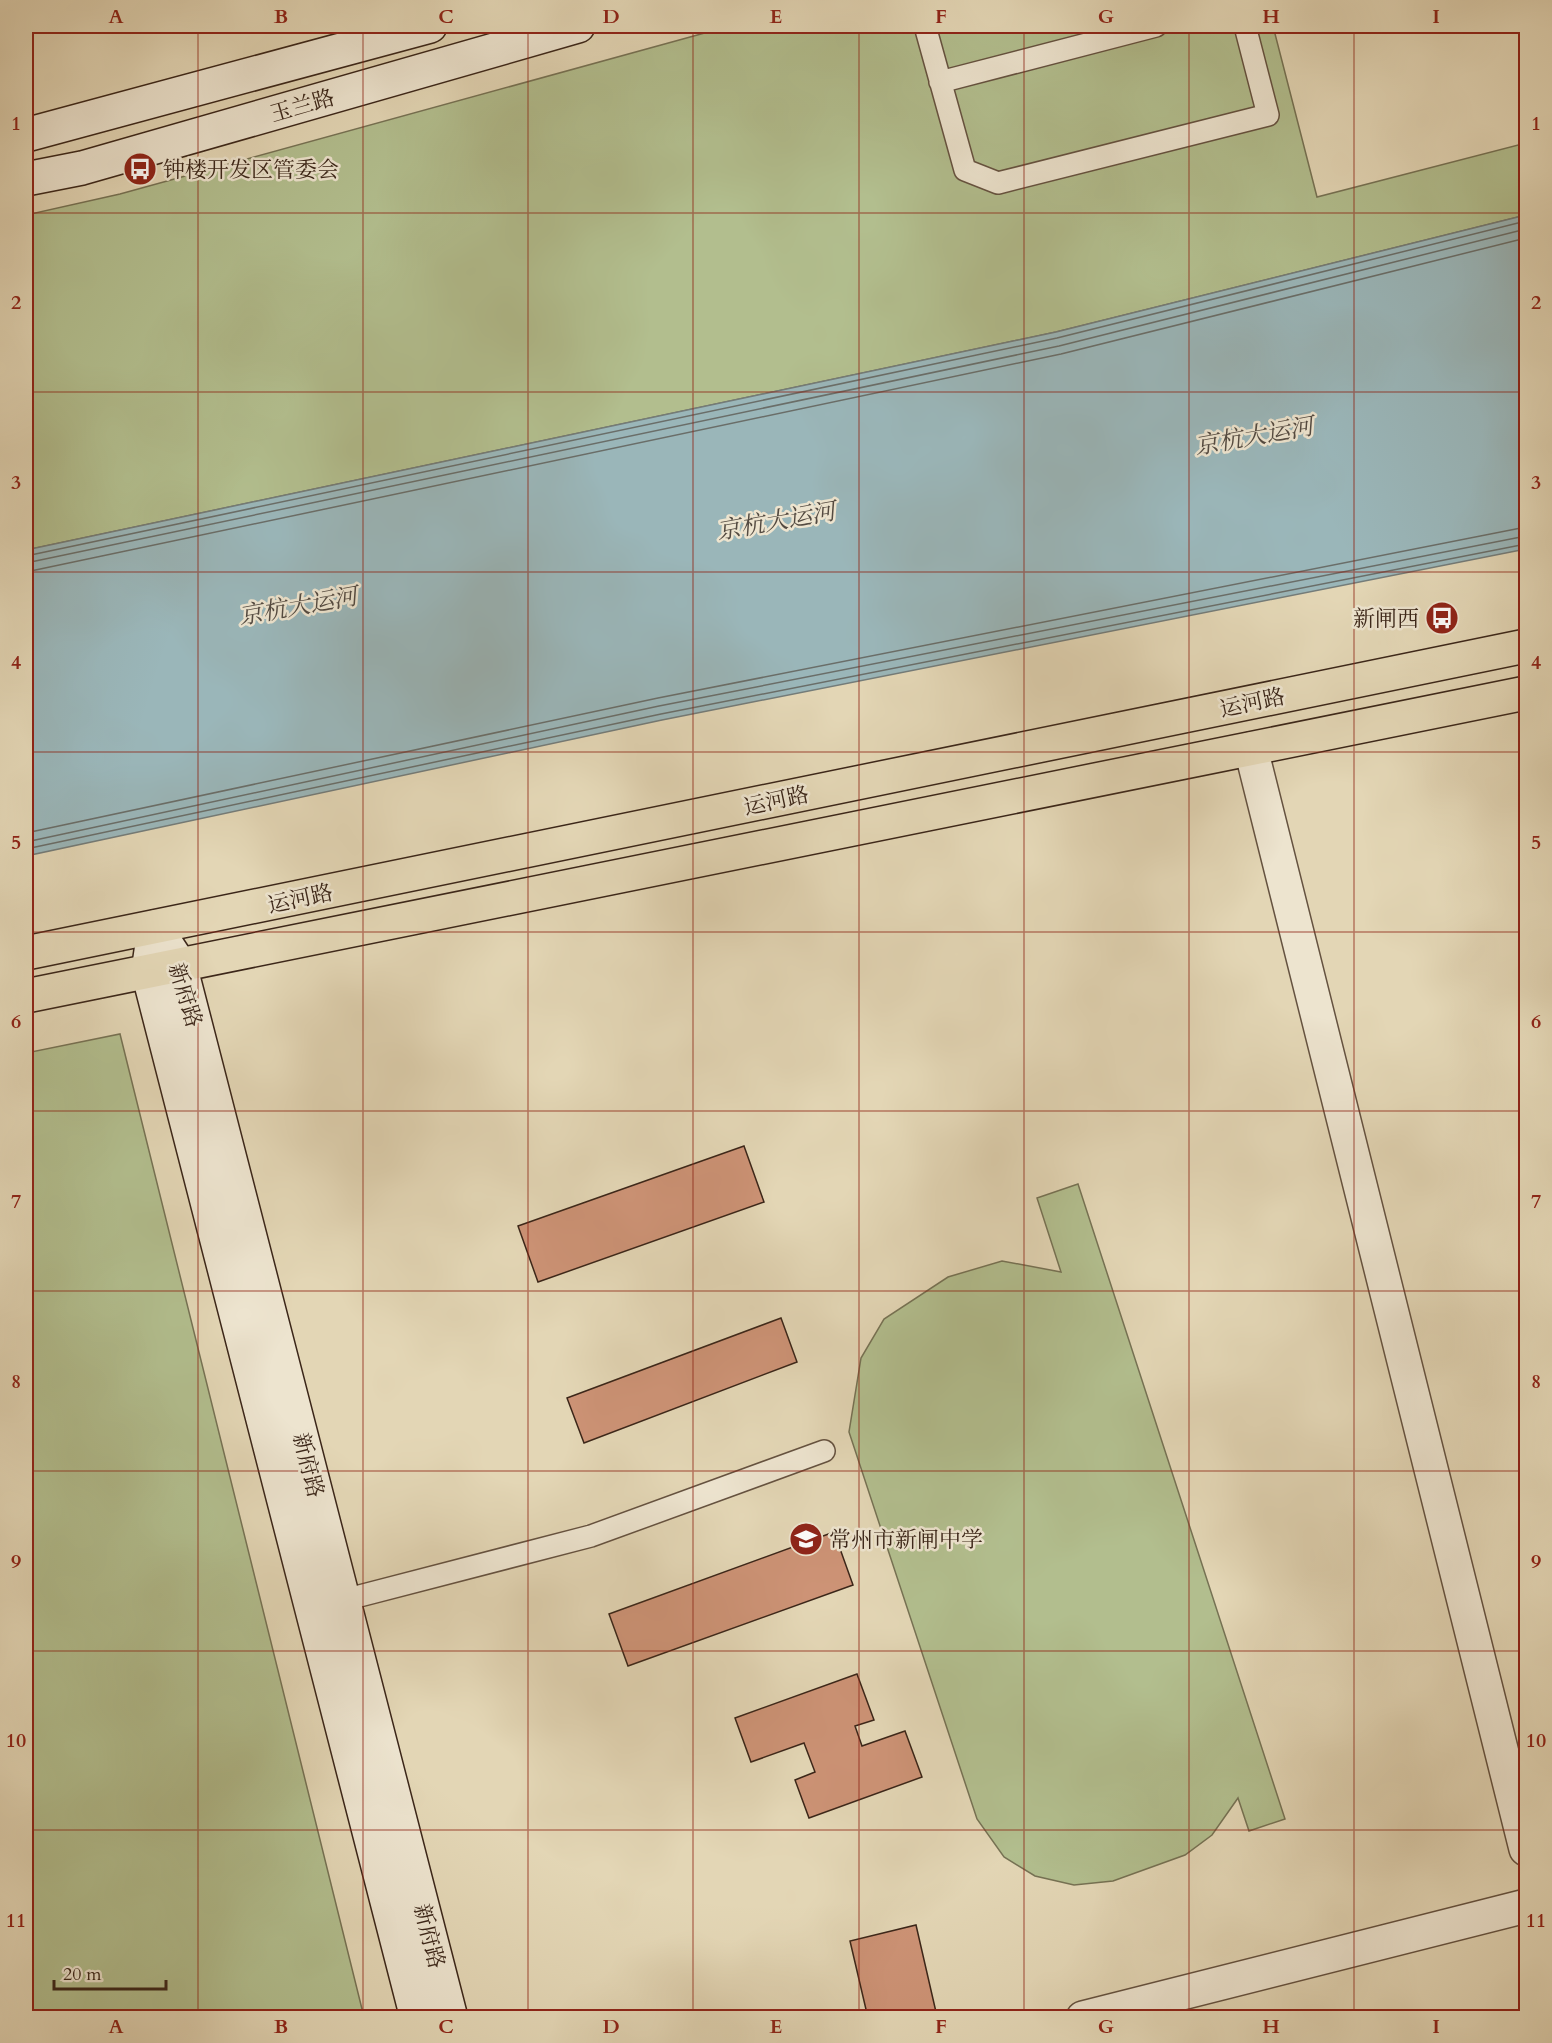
<svg xmlns="http://www.w3.org/2000/svg" width="1552" height="2043" font-family="Cardo,'Noto Serif SC',serif">
  <style>
    .green { fill: #b2be8e; stroke: #767254; stroke-width: 1.5 }
    .water { fill: #9ab6b9; stroke: #747c79; stroke-width: 1.5 }
    .lines { fill: none; stroke-linecap: round; stroke-linejoin: round }
    .shore { stroke: #6a6e69; stroke-width: 1.5 }
    .building { fill: #cd9376; stroke: #3b2619; stroke-width: 1.5 }
    .lane-casing { stroke: #655240; stroke-width: 24 }
    .street-casing { stroke: #655240; stroke-width: 36 }
    .secondary-casing { stroke: #3b2619; stroke-width: 36 }
    .primary-casing { stroke: #3b2619; stroke-width: 36 }
    .lane { stroke: #ede4cf; stroke-width: 21 }
    .street { stroke: #ede4cf; stroke-width: 33 }
    .secondary { stroke: #ede4cf; stroke-width: 33 }
    .primary { stroke: #e3d6b5; stroke-width: 33 }
    .grid { fill: none; stroke: #8f2418; stroke-width: 1.5; stroke-opacity: 0.55 }
    .labels { text-anchor: middle; stroke-width: 5; stroke-linejoin: round; paint-order: stroke }
    .street-label { font-size: 22px; fill: #3b2619; stroke: #ede4cf }
    .poi-label { font-size: 22px; fill: #3b2619; stroke: #ede4cf; text-anchor: start }
    .water-label { font-size: 24px; font-style: italic; fill: #534a41; stroke: #ede4cf }
    .neatline { fill: none; stroke: #8f2418; stroke-width: 2 }
    .grid-label { font-size: 20px; text-anchor: middle; font-weight: bold; fill: #8f2418 }
  </style>
  <rect width="100%" height="100%" fill="#e3d6b5"/>
  <filter id="stains"><feTurbulence type="fractalNoise" baseFrequency=".00333" numOctaves="4"/><feColorMatrix values="0 0 0 0 .2 0 0 0 0 .09 0 0 0 0 .02 0 0 0 .5 -.17"/></filter>
  <radialGradient id="worn" r=".72"><stop offset=".6" stop-color="#630" stop-opacity="0"/><stop offset="1" stop-color="#630" stop-opacity=".3"/></radialGradient>
  <!-- green -->
  <path class="green" d="M 730,26 L 1273,26 L 1317,197 L 1526,143 L 1526,215 L 1056,332 L 26,550 L 26,215 L 120,194 Z
    M 120,1034 L 364,2017 L 26,2017 L 26,1053 Z
    M 1078,1184 L 1285,1819 L 1249,1831 L 1238,1798 L 1212,1835 L 1185,1855 L 1113,1881 L 1074,1885 L 1035,1876 L 1004,1857 L 977,1819 L 849,1432 L 861,1358 L 884,1319 L 948,1277 L 1002,1261 L 1061,1272 L 1037,1198 Z"/>
  <!-- water -->
  <path class="water" d="M 1526,215 L 1526,549 L 662,720 L 26,856 L 26,550 L 1056,332 Z"/>
  <g class="lines">
    <!-- shore -->
    <path class="shore" d="M 26,556 L 1057,338 L 1526,221
      M 26,563 L 1059,346 L 1526,229
      M 26,572 L 1061,354 L 1526,238
      M 26,833 L 658,698 L 1526,527
      M 26,842 L 659,706 L 1526,536
      M 26,849 L 661,714 L 1526,544"/>
  </g>
  <!-- building -->
  <path class="building" d="M 744,1146 L 764,1202 L 538,1282 L 518,1226 Z
    M 781,1318 L 797,1362 L 584,1443 L 567,1398 Z
    M 834,1532 L 853,1585 L 628,1666 L 609,1614 Z
    M 857,1674 L 874,1720 L 855,1726 L 862,1746 L 905,1731 L 922,1777 L 809,1818 L 795,1780 L 815,1772 L 804,1743 L 751,1762 L 735,1718 Z
    M 916,1925 L 936,2012 L 912,2018 L 868,2018 L 850,1941 Z"/>
  <g class="lines">
    <defs>
      <path id="lane" d="M 925,26 L 965,170 L 998,183 L 1268,115 L 1245,26
        M 940,82 L 1156,26
        M 344,1600 L 591,1536 L 824,1451"/>
      <path id="street" d="M 1251,749 L 1526,1849
        M 1083,2018 L 1526,1906"/>
      <path id="secondary" d="M 26,135 L 430,26
        M 26,179 L 82,168 L 578,26
        M 155,927 L 180,965 L 451,2018
        M 152,944 L 148,972 L 417,2018"/>
      <path id="primary" d="M 26,953 L 1526,646
        M 26,996 L 1526,693"/>
    </defs>
    <!-- lane casing -->
    <use href="#lane" class="lane-casing"/>
    <!-- street casing -->
    <use href="#street" class="street-casing"/>
    <!-- secondary casing -->
    <use href="#secondary" class="secondary-casing"/>
    <!-- primary casing -->
    <use href="#primary" class="primary-casing"/>
    <!-- lane -->
    <use href="#lane" class="lane"/>
    <!-- street -->
    <use href="#street" class="street"/>
    <!-- secondary -->
    <use href="#secondary" class="secondary"/>
    <!-- primary -->
    <use href="#primary" class="primary"/>
  </g>
  <!-- grid -->
  <path class="grid" d="M 198,26 L 198,2018M 363,26 L 363,2018M 528,26 L 528,2018M 693,26 L 693,2018M 859,26 L 859,2018M 1024,26 L 1024,2018M 1189,26 L 1189,2018M 1354,26 L 1354,2018M 26,213 L 1526,213M 26,392 L 1526,392M 26,572 L 1526,572M 26,752 L 1526,752M 26,932 L 1526,932M 26,1111 L 1526,1111M 26,1291 L 1526,1291M 26,1471 L 1526,1471M 26,1651 L 1526,1651M 26,1830 L 1526,1830"/>
  <!-- icons -->
  <defs>
    <symbol id="bus-disc" viewBox="-11 -11 22 22"><circle r="9.5" fill="#8f2418" stroke="#ede4cf"/><path d="M-5-6H5V4H4V6H2V4H-2V6H-4V4H-5ZM-3.5-4V0h7V-4ZM-3.5 1.2v1.5H-2V1.2ZM2 1.2v1.5H3.5V1.2Z" fill="#fff"/></symbol>
    <symbol id="school-disc" viewBox="-11 -11 22 22"><circle r="9.5" fill="#8f2418" stroke="#ede4cf"/><path d="M0-5L7-2L0 1L-7-2ZM-4 1L0 2.5L4 1V4Q0 6-4 4Z" fill="#fff"/></symbol>
  </defs>
  <g fill-rule="evenodd">
    <use href="#bus-disc" x="121" y="150" width="38" height="38"/>
    <use href="#bus-disc" x="1423" y="599" width="38" height="38"/>
    <use href="#school-disc" x="787" y="1520" width="38" height="38"/>
  </g>
  <g class="labels">
    <!-- street labels -->
    <g class="street-label">
      <text transform="translate(302 105) rotate(-16)" y="8">玉兰路</text>
      <text transform="translate(1252 702) rotate(-12)" y="8">运河路</text>
      <text transform="translate(776 800) rotate(-12)" y="8">运河路</text>
      <text transform="translate(300 898) rotate(-12)" y="8">运河路</text>
      <text transform="translate(186 995) rotate(73)" y="8">新府路</text>
      <text transform="translate(309 1465) rotate(76)" y="8">新府路</text>
      <text transform="translate(430 1936) rotate(76)" y="8">新府路</text>
    </g>
    <!-- poi labels -->
    <g class="poi-label">
      <text x="163" y="177">钟楼开发区管委会</text>
      <text x="1419" y="626" text-anchor="end">新闸西</text>
      <text x="829" y="1547">常州市新闸中学</text>
    </g>
    <!-- water labels -->
    <g class="water-label">
      <text transform="translate(1254 436) rotate(-10)" y="8">京杭大运河</text>
      <text transform="translate(776 521) rotate(-10)" y="8">京杭大运河</text>
      <text transform="translate(298 606) rotate(-10)" y="8">京杭大运河</text>
    </g>
  </g>
  <!-- margin -->
  <rect width="1552" height="2043" fill="none" stroke="#e3d6b5" stroke-width="66"/>
  <!-- scale -->
  <path d="M54 1980v9h112v-9" fill="none" stroke="#3b2619" stroke-width="3"/>
  <text x="63" y="1980" font-size="18" fill="#3b2619" stroke="#ede4cf" stroke-width="4.5" paint-order="stroke">20 m</text>
  <rect x="33" y="33" width="1486" height="1977" class="neatline"/>
  <g class="grid-label">
    <text x="116" y="23">A</text>
    <text x="281" y="23">B</text>
    <text x="446" y="23">C</text>
    <text x="611" y="23">D</text>
    <text x="776" y="23">E</text>
    <text x="941" y="23">F</text>
    <text x="1106" y="23">G</text>
    <text x="1271" y="23">H</text>
    <text x="1436" y="23">I</text>
    <text x="16" y="130">1</text>
    <text x="1536" y="130">1</text>
    <text x="16" y="309">2</text>
    <text x="1536" y="309">2</text>
    <text x="16" y="489">3</text>
    <text x="1536" y="489">3</text>
    <text x="16" y="669">4</text>
    <text x="1536" y="669">4</text>
    <text x="16" y="849">5</text>
    <text x="1536" y="849">5</text>
    <text x="16" y="1028">6</text>
    <text x="1536" y="1028">6</text>
    <text x="16" y="1208">7</text>
    <text x="1536" y="1208">7</text>
    <text x="16" y="1388">8</text>
    <text x="1536" y="1388">8</text>
    <text x="16" y="1568">9</text>
    <text x="1536" y="1568">9</text>
    <text x="16" y="1747">10</text>
    <text x="1536" y="1747">10</text>
    <text x="16" y="1927">11</text>
    <text x="1536" y="1927">11</text>
    <text x="116" y="2033">A</text>
    <text x="281" y="2033">B</text>
    <text x="446" y="2033">C</text>
    <text x="611" y="2033">D</text>
    <text x="776" y="2033">E</text>
    <text x="941" y="2033">F</text>
    <text x="1106" y="2033">G</text>
    <text x="1271" y="2033">H</text>
    <text x="1436" y="2033">I</text>
  </g>
  <rect width="100%" height="100%" filter="url(#stains)"/>
  <rect width="100%" height="100%" fill="url(#worn)"/>
</svg>
